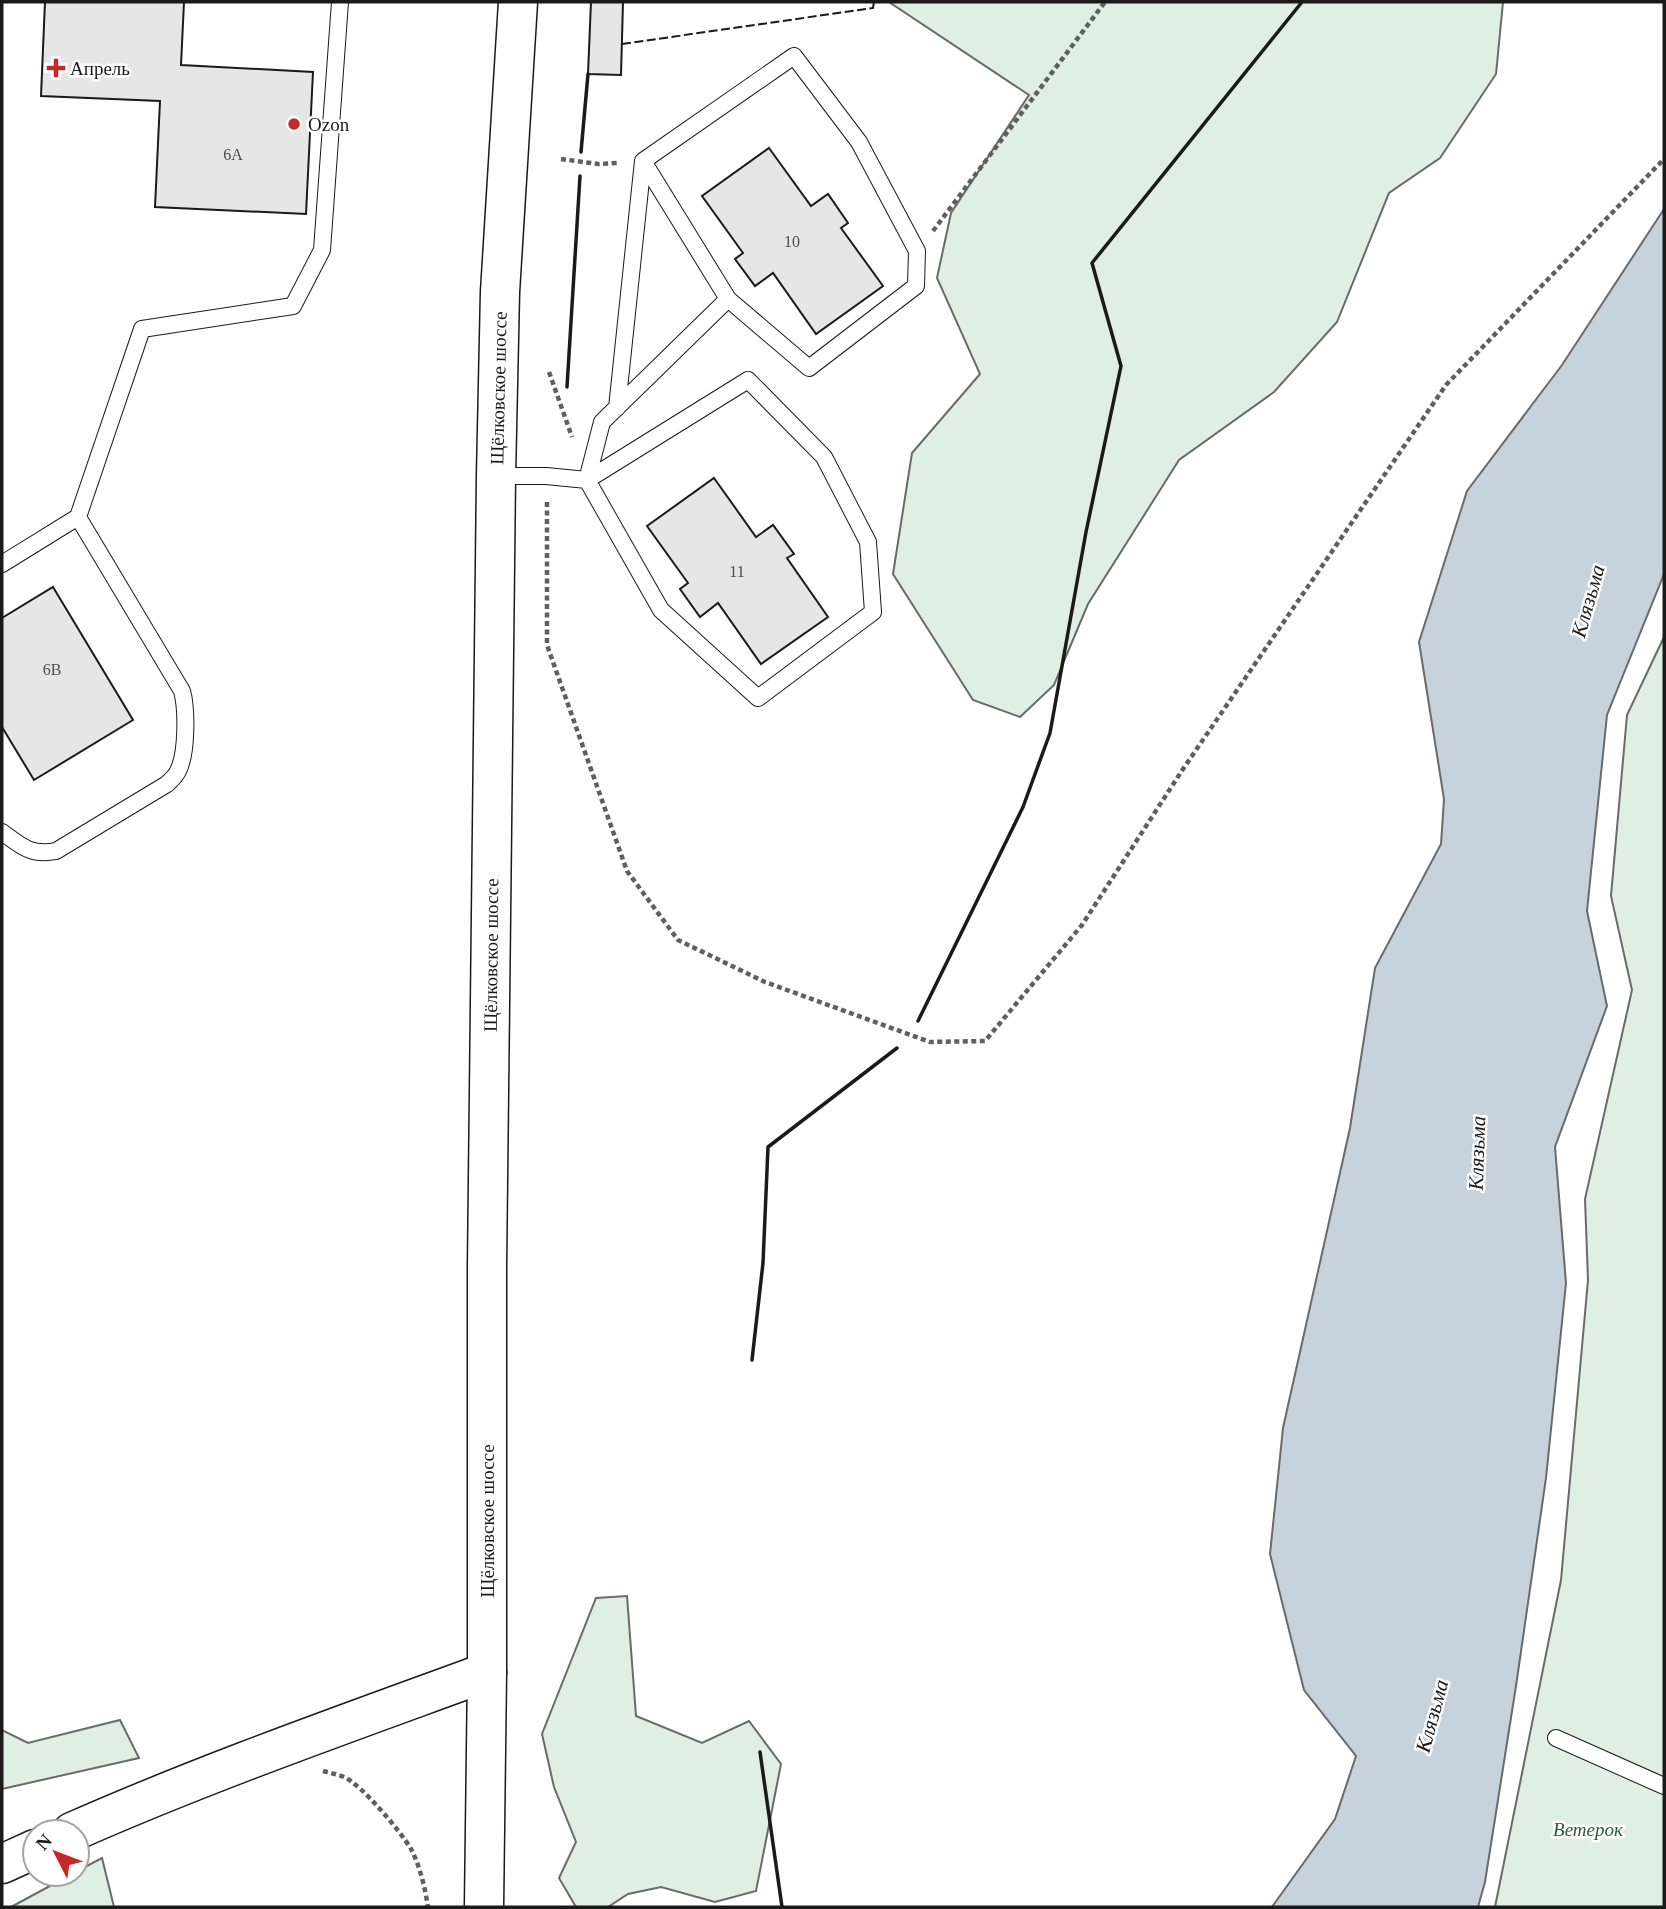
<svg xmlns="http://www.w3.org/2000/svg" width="1666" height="1909" font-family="'Times New Roman',serif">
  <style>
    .green { fill: #e0efe3; stroke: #6a6a6a; stroke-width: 2 }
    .water { fill: #c6d2dc; stroke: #6a6a6a; stroke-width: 2 }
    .building { fill: #e6e6e6; stroke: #1a1a1a; stroke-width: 2 }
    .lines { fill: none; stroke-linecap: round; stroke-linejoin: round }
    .service-casing { stroke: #1a1a1a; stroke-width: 18 }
    .tertiary-casing { stroke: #1a1a1a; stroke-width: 41 }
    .primary-casing { stroke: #1a1a1a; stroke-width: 41 }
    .path { stroke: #5f5f5f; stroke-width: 4.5; stroke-dasharray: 5 3.5; stroke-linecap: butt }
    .service { stroke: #fff; stroke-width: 16 }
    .tertiary { stroke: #fff; stroke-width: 38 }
    .primary { stroke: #fff; stroke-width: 38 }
    .fence { stroke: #1a1a1a; stroke-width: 2; stroke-dasharray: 9 3.5; stroke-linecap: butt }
    .wall { stroke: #1a1a1a; stroke-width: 3.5 }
    .poi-dot { fill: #c62828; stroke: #fff; stroke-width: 2.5 }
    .labels { text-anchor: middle; stroke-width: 5; stroke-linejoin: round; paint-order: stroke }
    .number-label { font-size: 16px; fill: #4d4d4d }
    .poi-label { font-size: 19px; fill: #1a1a1a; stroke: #fff; text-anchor: start }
    .street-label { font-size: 19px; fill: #1a1a1a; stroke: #fff }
    .park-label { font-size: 19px; font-style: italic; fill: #2b5a34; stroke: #fff }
    .water-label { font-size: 21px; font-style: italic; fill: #1a1a1a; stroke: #fff }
  </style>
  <rect width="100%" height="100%" fill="#fff"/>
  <!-- green -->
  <path class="green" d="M 889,2 L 1503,2 L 1496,74 L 1440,158 L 1389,193 L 1337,322 L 1274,392 L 1179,460 L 1088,604 L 1054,685 L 1020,717 L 973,700 L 893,574 L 912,453 L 980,374 L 937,278 L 951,213 L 1029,95 Z
    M 1664,637 L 1664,1907 L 1495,1907 L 1561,1580 L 1588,1280 L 1585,1199 L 1632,990 L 1611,896 L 1627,715 Z
    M 627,1596 L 636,1716 L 702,1743 L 749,1721 L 781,1764 L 756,1891 L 715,1902 L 661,1887 L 628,1894 L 608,1907 L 576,1907 L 559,1878 L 576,1842 L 554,1787 L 542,1734 L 596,1598 Z
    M 120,1720 L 139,1758 L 2,1789 L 2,1730 L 28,1743 Z
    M 102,1858 L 114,1907 L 11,1907 L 72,1874 L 77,1874 L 77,1871 Z"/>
  <!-- water -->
  <path class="water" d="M 1664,209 L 1664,574 L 1607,715 L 1587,911 L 1607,1006 L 1555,1147 L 1566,1283 L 1546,1478 L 1516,1686 L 1485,1882 L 1478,1907 L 1272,1907 L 1335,1819 L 1356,1756 L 1304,1690 L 1270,1554 L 1283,1428 L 1350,1128 L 1375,968 L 1441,844 L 1444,799 L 1419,642 L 1467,491 L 1562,365 Z"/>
  <!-- building -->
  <path class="building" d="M 45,2 L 184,2 L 181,65 L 313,72 L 306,214 L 155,207 L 160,101 L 41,96 Z
    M 591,2 L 623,2 L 621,75 L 588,74 Z
    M 769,148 L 811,206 L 828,194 L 848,223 L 841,228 L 883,286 L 816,334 L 773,273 L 755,286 L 735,259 L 743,253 L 702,196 Z
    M 714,478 L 756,537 L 773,525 L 794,554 L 787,558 L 828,617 L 761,664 L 718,603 L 700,617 L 680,589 L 688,583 L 647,526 Z
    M 53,587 L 133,720 L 34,780 L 2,727 L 2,618 Z"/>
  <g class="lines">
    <defs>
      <path id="service" d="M 748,380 L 824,457 L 868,542 L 873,612 L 758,698 L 661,610 L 587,480 Z
        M 617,408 L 643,161
        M 496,476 L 546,476 L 587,480 L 602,422 L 728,299 L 643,161 L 794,56 L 859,142 L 917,251 L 916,286 L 809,368 L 728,299
        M 2,564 L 78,517 L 142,329 L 293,306 L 322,250 L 340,2
        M 2,832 C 21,846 31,856 56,851 L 167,784 C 171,780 176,776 178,771 C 187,754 187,709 182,691 L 78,517
        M 1556,1738 L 1664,1786"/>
      <path id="tertiary" d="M 72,1832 C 208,1772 348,1723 487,1672
        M 2,1864 L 35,1849"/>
      <g id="primary">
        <path id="s1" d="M 484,1907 L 487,1672 L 487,1267 L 496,476 L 500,292 L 518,2"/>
      </g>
    </defs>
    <!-- service casing -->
    <use href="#service" class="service-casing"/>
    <!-- tertiary casing -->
    <use href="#tertiary" class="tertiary-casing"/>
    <!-- primary casing -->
    <use href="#primary" class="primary-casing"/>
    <!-- path -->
    <path class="path" d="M 561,159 L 598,164 L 618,163
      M 933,231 L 1105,2
      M 549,372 L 572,437
      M 547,502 L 547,645 L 627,871 L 678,940 L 765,982 L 930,1042 L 985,1041 L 1082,925 L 1183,769 L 1446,385 L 1664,159
      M 323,1771 C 330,1773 337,1774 344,1777 C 362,1785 401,1832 411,1849 C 420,1866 425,1888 428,1907"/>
    <!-- service -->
    <use href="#service" class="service"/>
    <!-- tertiary -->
    <use href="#tertiary" class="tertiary"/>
    <!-- primary -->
    <use href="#primary" class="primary"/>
    <!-- fence -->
    <path class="fence" d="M 622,44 L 873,8 L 874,2"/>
    <!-- wall -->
    <path class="wall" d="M 581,152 L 588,74
      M 567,387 L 580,176
      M 918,1021 L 1023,807 L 1050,733 L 1086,532 L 1121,366 L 1092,263 L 1302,2
      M 752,1360 L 763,1263 L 768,1147 L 897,1048
      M 760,1752 L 782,1907"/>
  </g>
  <!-- markers -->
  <g class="poi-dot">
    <path d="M52.5 57.5h7v7h7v7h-7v7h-7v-7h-7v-7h7z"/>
    <circle cx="294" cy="124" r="7"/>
  </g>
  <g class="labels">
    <!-- number labels -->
    <g class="number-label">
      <text x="233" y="160">6А</text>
      <text x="792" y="247">10</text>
      <text x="737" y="577">11</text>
      <text x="52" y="675">6В</text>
    </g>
    <!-- poi labels -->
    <g class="poi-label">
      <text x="70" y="75">Апрель</text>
      <text x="308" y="131">Ozon</text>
    </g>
    <!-- street labels -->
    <g class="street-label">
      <text dy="7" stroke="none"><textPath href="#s1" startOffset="1519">Щёлковское шоссе</textPath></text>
      <text dy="7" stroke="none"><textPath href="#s1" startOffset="952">Щёлковское шоссе</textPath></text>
      <text transform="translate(487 1521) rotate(-90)" y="7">Щёлковское шоссе</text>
    </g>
    <!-- park labels -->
    <g class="park-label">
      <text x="1588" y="1836">Ветерок</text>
    </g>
    <!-- water labels -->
    <g class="water-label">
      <text transform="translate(1588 601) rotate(-74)" y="7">Клязьма</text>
      <text transform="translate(1477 1153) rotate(-88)" y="7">Клязьма</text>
      <text transform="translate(1432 1716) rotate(-75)" y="7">Клязьма</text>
    </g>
  </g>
  <!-- border -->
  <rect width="1666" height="1909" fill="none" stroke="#1a1a1a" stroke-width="7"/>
  <!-- north arrow -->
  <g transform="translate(56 1853) rotate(312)"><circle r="33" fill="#ffffff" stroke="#a3a3a3" stroke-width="2"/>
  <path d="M0-5L12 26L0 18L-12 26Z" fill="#c62828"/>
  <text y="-10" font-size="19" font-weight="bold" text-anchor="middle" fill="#1a1a1a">N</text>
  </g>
</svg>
